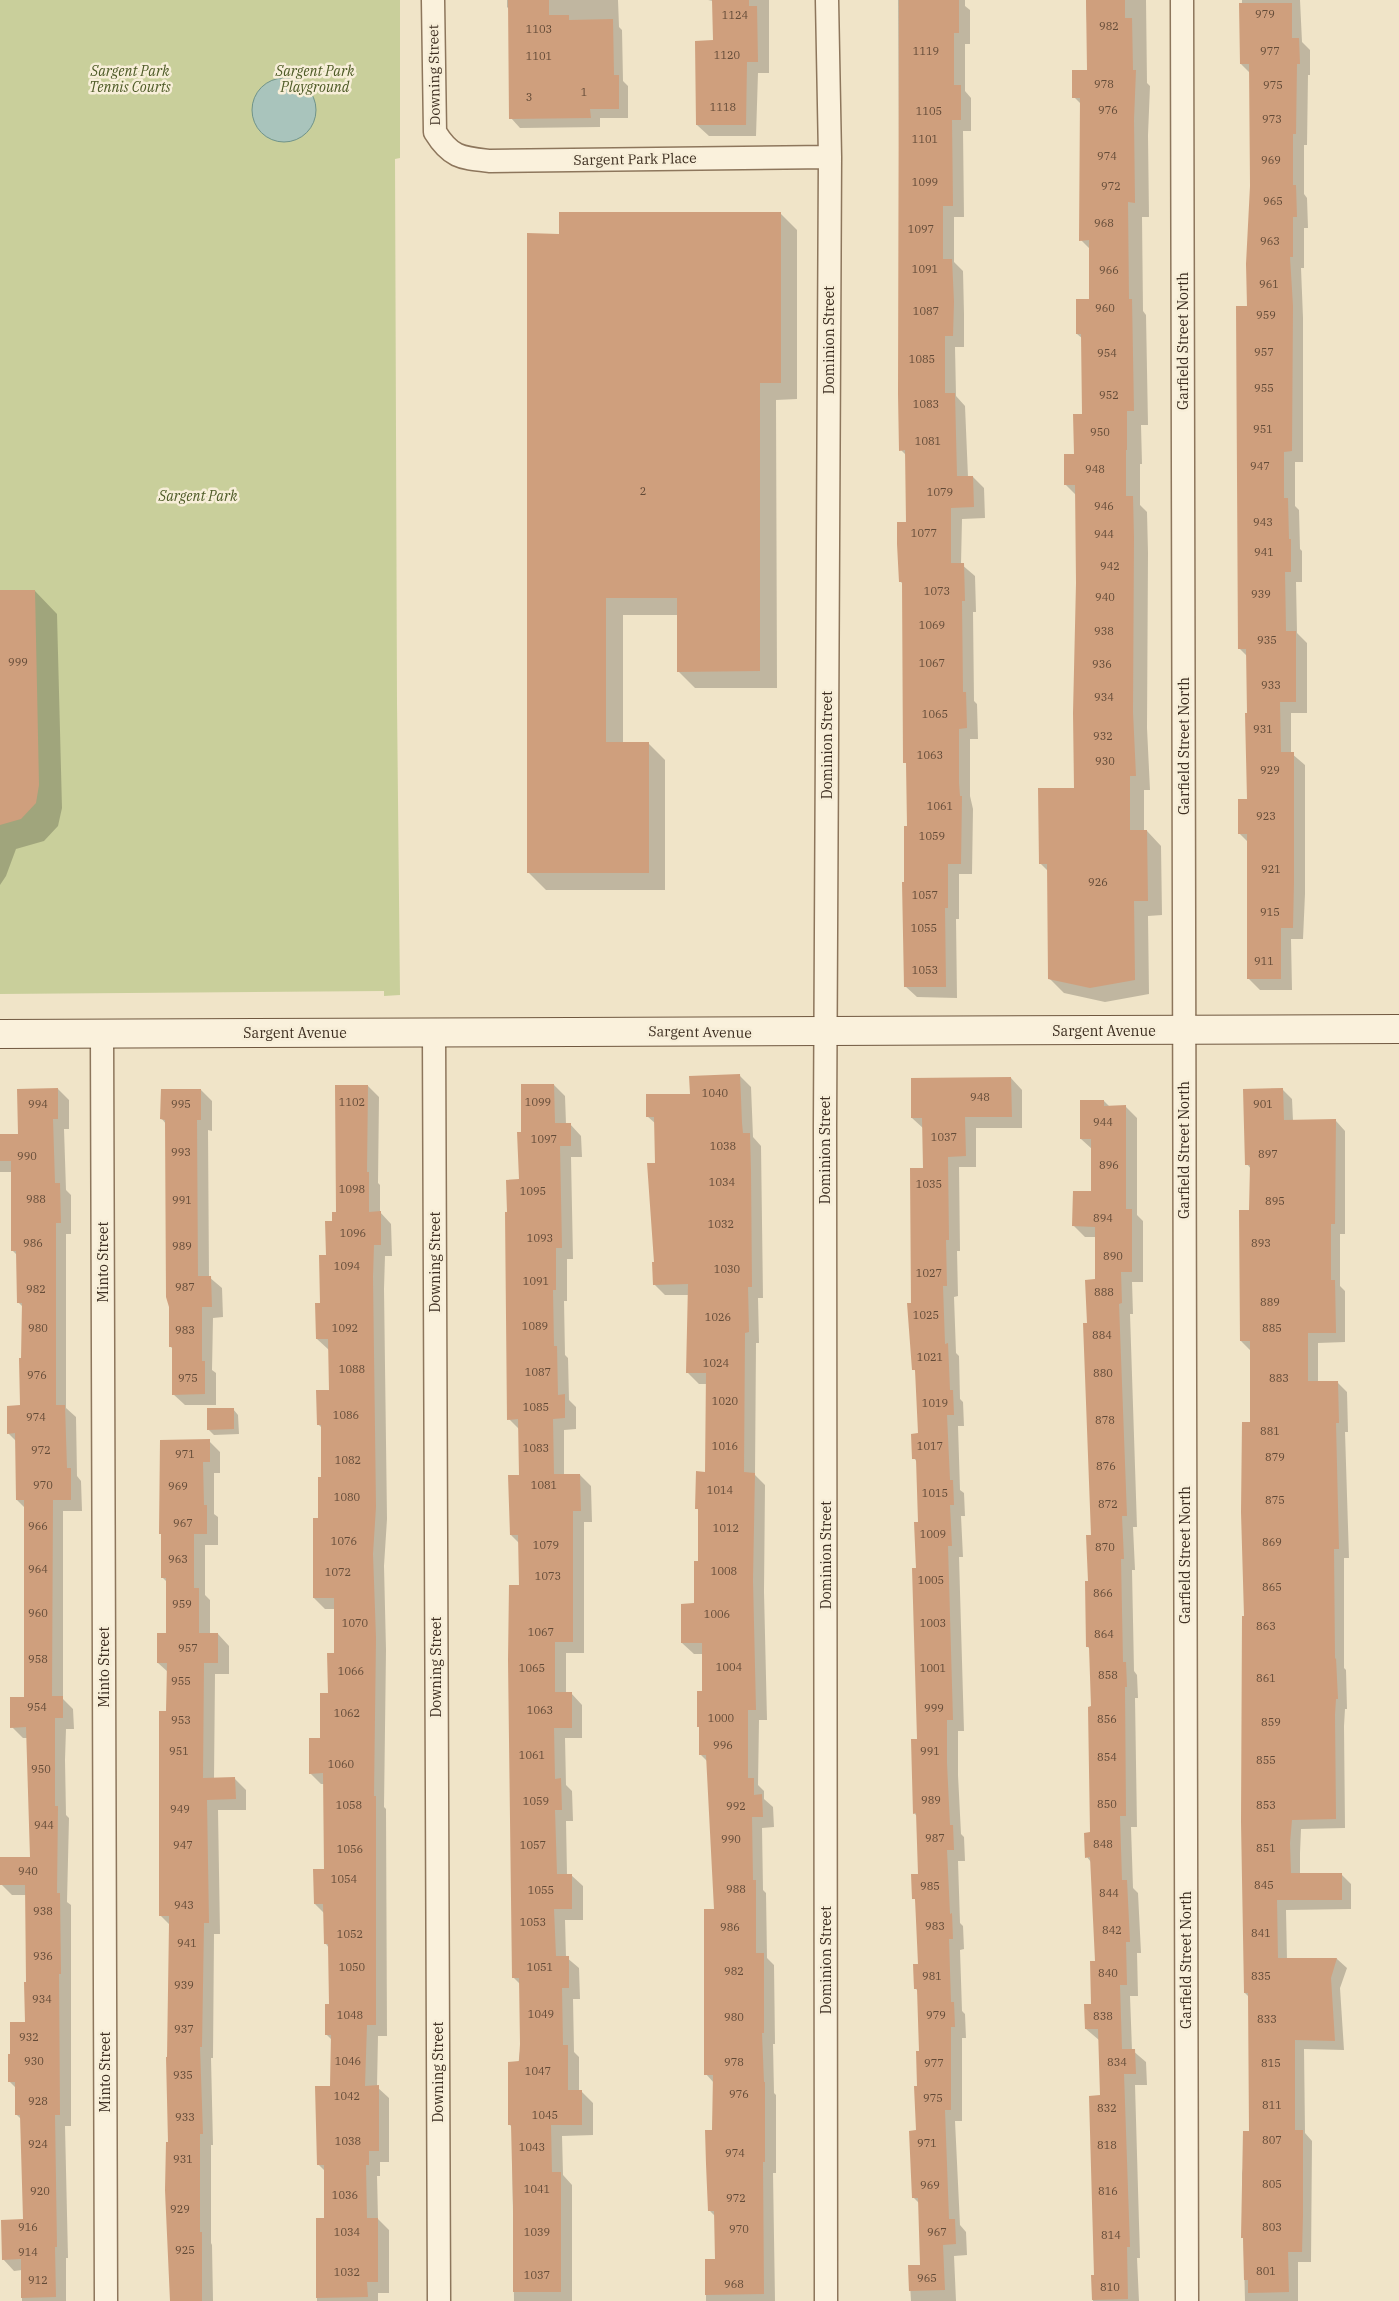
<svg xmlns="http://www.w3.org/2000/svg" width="1399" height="2301" font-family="'IBM Plex Serif',serif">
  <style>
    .green { fill: #c9cf9b }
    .water { fill: #a9c4bc; stroke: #6f938a }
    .shadow { fill: #0003 }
    .building { fill: #cf9f7d }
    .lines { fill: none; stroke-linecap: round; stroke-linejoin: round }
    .street-casing { stroke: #8d765c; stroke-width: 25 }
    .secondary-casing { stroke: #6f573f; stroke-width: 30 }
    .street { stroke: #faf1dc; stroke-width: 22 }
    .secondary { stroke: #faf1dc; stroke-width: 28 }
    .labels { text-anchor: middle; stroke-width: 5; stroke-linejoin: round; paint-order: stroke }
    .number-label { font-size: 11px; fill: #624a37 }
    .park-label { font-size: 14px; font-style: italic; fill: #4d5a26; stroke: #f7eed8 }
    .street-label { font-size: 14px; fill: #3d2e20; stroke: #f7eed8 }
  </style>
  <rect width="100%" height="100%" fill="#f0e4c8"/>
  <!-- green -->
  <path class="green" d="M 0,0 L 400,0 L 400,158 L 395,159 L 397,703 L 400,995 L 384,996 L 384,991 L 0,994 Z"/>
  <!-- water -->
  <path class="water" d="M252 110a32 32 0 1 1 64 0a32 32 0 1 1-64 0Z"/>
  <!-- shadow -->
  <path class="shadow" d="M 507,0 L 618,0 L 619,27 L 622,30 L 623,81 L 628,86 L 628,118 L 600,118 L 600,127 L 520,128 L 511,118 L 510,10 L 507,7 Z
    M 708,0 L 769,0 L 769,73 L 758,73 L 756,136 L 709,136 L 697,125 L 714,41 L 713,1 Z
    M 898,0 L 965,0 L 965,6 L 970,10 L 970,44 L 965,44 L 965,91 L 971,98 L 971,131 L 963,131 L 964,217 L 954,217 L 954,262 L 963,271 L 964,314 L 964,347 L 955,347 L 956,396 L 965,406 L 968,477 L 973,477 L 984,488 L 985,518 L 962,519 L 961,564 L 975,576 L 976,612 L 973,612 L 974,701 L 977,704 L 978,739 L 970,739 L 970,796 L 973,809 L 972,874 L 959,874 L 959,919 L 956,919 L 957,998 L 917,997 L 905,986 L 908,827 L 907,765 L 905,762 L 903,584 L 900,581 L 907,524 L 907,456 L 901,450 Z
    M 1086,0 L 1146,0 L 1147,83 L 1150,86 L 1148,135 L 1149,217 L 1142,217 L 1143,311 L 1146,315 L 1148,425 L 1141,425 L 1142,464 L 1140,464 L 1140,505 L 1147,512 L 1148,553 L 1147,728 L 1150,790 L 1144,790 L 1144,831 L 1147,831 L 1161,846 L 1162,915 L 1148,916 L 1149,994 L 1105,1002 L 1064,993 L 1049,978 L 1049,872 L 1040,863 L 1075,789 L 1078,583 L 1076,495 L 1065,484 L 1075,455 L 1083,415 L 1083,339 L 1077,334 L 1090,300 L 1090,249 L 1081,240 L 1082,105 L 1074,97 L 1089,71 Z
    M 1242,0 L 1300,0 L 1302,42 L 1310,50 L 1310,75 L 1308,75 L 1307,145 L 1304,145 L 1304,194 L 1307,198 L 1308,228 L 1304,228 L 1304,268 L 1301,268 L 1303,318 L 1303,462 L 1295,462 L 1295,506 L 1299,510 L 1300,549 L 1302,551 L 1302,582 L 1296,582 L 1297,633 L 1307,643 L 1307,713 L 1291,713 L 1291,753 L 1305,765 L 1305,894 L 1303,939 L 1291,939 L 1292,990 L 1260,990 L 1248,978 L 1249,843 L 1239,833 L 1248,800 L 1248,657 L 1239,648 L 1237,307 L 1249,307 L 1251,186 L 1250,73 L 1241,64 Z
    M 780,213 L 797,230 L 797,399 L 776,400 L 777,688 L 695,688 L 678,671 L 678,615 L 623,615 L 623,743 L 648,743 L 665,760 L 665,890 L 546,890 L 529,873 L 560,235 Z
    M 0,591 L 35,591 L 57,614 L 62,808 L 58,826 L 44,841 L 16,849 L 6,876 L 0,885 Z
    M 740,1076 L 751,1087 L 753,1137 L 761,1146 L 763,1298 L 758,1298 L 759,1343 L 756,1343 L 755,1475 L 765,1485 L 764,1592 L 767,1720 L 759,1720 L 758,1785 L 764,1791 L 764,1799 L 773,1807 L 774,1827 L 762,1828 L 763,1890 L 766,1893 L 767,1958 L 774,1965 L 775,2044 L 773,2044 L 774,2093 L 776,2095 L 776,2173 L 773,2173 L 775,2301 L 706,2301 L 706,2260 L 716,2260 L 716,2217 L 710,2211 L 714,2083 L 706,2074 L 704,1998 L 706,1998 L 715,1910 L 708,1762 L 700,1754 L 700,1728 L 698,1726 L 704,1692 L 703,1654 L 694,1654 L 682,1643 L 696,1605 L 699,1562 L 699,1511 L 697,1508 L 706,1473 L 707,1384 L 699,1384 L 688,1373 L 689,1295 L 665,1295 L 654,1284 L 656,1263 L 656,1124 L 647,1116 Z
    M 1011,1078 L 1022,1090 L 1022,1128 L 976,1128 L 976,1167 L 959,1167 L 960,1251 L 957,1251 L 958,1296 L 954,1297 L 956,1353 L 959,1356 L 960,1399 L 963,1402 L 964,1426 L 958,1426 L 960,1490 L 964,1493 L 965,1516 L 961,1516 L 963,1557 L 959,1557 L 964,1731 L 958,1731 L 958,1775 L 961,1834 L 964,1837 L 965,1861 L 958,1861 L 960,1923 L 963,1926 L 964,1949 L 960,1950 L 962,2011 L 965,2014 L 966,2038 L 962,2038 L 962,2121 L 955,2121 L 960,2225 L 966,2232 L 967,2255 L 954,2256 L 956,2301 L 911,2301 L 909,2267 L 922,2266 L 919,2203 L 913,2197 L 920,2052 L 919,1992 L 915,1988 L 919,1965 L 917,1901 L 914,1898 L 920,1875 L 917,1816 L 914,1813 L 918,1740 L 919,1523 L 917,1462 L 914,1458 L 919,1435 L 917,1373 L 914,1369 L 913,1304 L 925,1169 L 924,1129 L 912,1118 Z
    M 554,1085 L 565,1096 L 566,1124 L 570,1124 L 581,1136 L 582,1157 L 571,1157 L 573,1259 L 567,1259 L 567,1301 L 564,1301 L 565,1355 L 568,1358 L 569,1400 L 576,1407 L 576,1429 L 564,1430 L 564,1475 L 580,1475 L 591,1486 L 592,1522 L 584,1522 L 584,1653 L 566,1653 L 566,1693 L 571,1693 L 582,1705 L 582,1738 L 565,1738 L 566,1785 L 572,1791 L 573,1821 L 566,1821 L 567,1875 L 571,1875 L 583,1886 L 583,1920 L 565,1920 L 566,1957 L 579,1968 L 580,1999 L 573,1999 L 574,2052 L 579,2057 L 579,2091 L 581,2091 L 593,2103 L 593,2135 L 562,2136 L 563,2175 L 572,2185 L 572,2301 L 514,2301 L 512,2127 L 510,2125 L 521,2044 L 520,1984 L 513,1977 L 521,1586 L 520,1544 L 511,1535 L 520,1476 L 520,1430 L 509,1419 L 508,1213 L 520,1181 L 522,1133 Z
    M 368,1086 L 379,1097 L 378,1183 L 380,1185 L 380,1212 L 391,1224 L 392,1256 L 385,1256 L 384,1289 L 387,1519 L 384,1566 L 386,1650 L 384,1807 L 386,1809 L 387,2036 L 378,2036 L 377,2087 L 389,2098 L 389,2162 L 380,2162 L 380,2176 L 377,2176 L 378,2219 L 389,2230 L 389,2293 L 378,2293 L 378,2301 L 317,2301 L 317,2219 L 326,2219 L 325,2171 L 318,2164 L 331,2087 L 332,2040 L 326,2034 L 330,2005 L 329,1948 L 326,1944 L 325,1914 L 315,1904 L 325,1870 L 324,1784 L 321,1784 L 310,1773 L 322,1740 L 335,1654 L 335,1609 L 325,1609 L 314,1598 L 322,1478 L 322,1428 L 318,1424 L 331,1391 L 329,1350 L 317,1339 L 327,1256 L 334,1222 L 337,1214 Z
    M 58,1089 L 69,1100 L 69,1129 L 64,1129 L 66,1190 L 71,1195 L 71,1234 L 66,1234 L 66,1408 L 76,1417 L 77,1476 L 81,1481 L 82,1511 L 63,1511 L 63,1699 L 73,1709 L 74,1729 L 66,1729 L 65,1760 L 66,1815 L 69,1818 L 67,1902 L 71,1905 L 71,2126 L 65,2126 L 68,2258 L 66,2258 L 66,2301 L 22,2301 L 22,2270 L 14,2271 L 3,2259 L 24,2220 L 22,2120 L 16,2114 L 16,2088 L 9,2081 L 11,2055 L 26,2023 L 26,1895 L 12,1895 L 1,1884 L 31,1858 L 27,1738 L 23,1738 L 12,1727 L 25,1698 L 25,1508 L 17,1500 L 16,1441 L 8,1433 L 21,1407 L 23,1307 L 18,1302 L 18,1256 L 12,1250 L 12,1172 L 0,1172 L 0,1136 L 19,1135 Z
    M 1282,1089 L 1292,1099 L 1293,1121 L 1336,1121 L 1345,1131 L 1345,1234 L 1340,1234 L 1340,1286 L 1345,1291 L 1345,1342 L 1318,1343 L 1318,1382 L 1337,1382 L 1347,1392 L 1348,1432 L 1345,1432 L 1349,1558 L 1344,1558 L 1344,1668 L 1346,1670 L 1347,1709 L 1345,1709 L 1344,1726 L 1345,1828 L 1301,1829 L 1300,1853 L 1300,1874 L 1341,1874 L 1351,1884 L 1351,1909 L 1286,1910 L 1287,1960 L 1337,1959 L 1347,1968 L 1340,1988 L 1344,2050 L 1304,2049 L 1305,2133 L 1312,2141 L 1311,2262 L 1298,2262 L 1298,2301 L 1245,2301 L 1242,2174 L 1250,2132 L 1249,1997 L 1245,1993 L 1246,1617 L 1252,1423 L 1251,1351 L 1241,1341 L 1240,1211 L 1251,1211 L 1251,1169 L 1247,1164 Z
    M 201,1090 L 212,1101 L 212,1131 L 208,1130 L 209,1277 L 222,1288 L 223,1317 L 213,1318 L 212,1370 L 216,1373 L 216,1405 L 185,1405 L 173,1394 L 173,1349 L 170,1346 L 166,1124 L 162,1119 Z
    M 1104,1101 L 1110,1107 L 1126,1107 L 1137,1118 L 1137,1215 L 1143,1221 L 1143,1282 L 1132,1282 L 1133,1314 L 1130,1314 L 1137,1527 L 1133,1527 L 1135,1570 L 1132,1570 L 1134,1671 L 1137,1675 L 1138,1698 L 1135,1698 L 1137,1827 L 1131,1827 L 1133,1888 L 1138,1893 L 1141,1953 L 1137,1953 L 1138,1996 L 1130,1996 L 1132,2050 L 1146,2062 L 1147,2085 L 1135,2085 L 1140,2258 L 1137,2258 L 1139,2301 L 1093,2301 L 1092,2276 L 1095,2276 L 1102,2097 L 1099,2040 L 1086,2029 L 1092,2005 L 1096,1962 L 1091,1862 L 1087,1857 L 1092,1834 L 1093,1708 L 1090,1649 L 1087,1646 L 1092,1536 L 1088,1324 L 1096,1281 L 1096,1237 L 1085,1237 L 1074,1226 L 1093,1193 L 1092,1149 L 1081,1139 Z
    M 233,1409 L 238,1415 L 239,1434 L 214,1435 L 208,1429 Z
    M 209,1441 L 220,1452 L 220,1473 L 214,1473 L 214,1514 L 218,1517 L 218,1545 L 205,1545 L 205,1595 L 210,1600 L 210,1634 L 218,1634 L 229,1646 L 229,1674 L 215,1674 L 214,1779 L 235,1779 L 246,1790 L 246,1810 L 218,1810 L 220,1934 L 214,1934 L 213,2058 L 211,2058 L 213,2145 L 211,2145 L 211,2243 L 212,2245 L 213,2301 L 171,2301 L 169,2058 L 170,1925 L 160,1915 L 168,1672 L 158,1663 L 167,1635 L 167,1582 L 163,1578 L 163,1536 L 161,1534 Z"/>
  <!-- building -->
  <path class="building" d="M 508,0 L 549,0 L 549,15 L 569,15 L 569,20 L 613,19 L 614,75 L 619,75 L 619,109 L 590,109 L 591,118 L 509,119 Z
    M 712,0 L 749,0 L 749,6 L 757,6 L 758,62 L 747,62 L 746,125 L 696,125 L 695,41 L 713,40 Z
    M 899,0 L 959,0 L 959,33 L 954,33 L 954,85 L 961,85 L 961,120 L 952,120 L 953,206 L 943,206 L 943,259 L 952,259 L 954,302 L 953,336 L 945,336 L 945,393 L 955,393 L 957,476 L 973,476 L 974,507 L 951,508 L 951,563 L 964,563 L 965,601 L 962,601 L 963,692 L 966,692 L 967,728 L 959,729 L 959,783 L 960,796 L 962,796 L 961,864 L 948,864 L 948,908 L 945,908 L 946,987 L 904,987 L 902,882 L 904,882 L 904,826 L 907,826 L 906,763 L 903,763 L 902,582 L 899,582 L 897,544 L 897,522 L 906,522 L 905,450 L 899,451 L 898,394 Z
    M 1086,0 L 1125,0 L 1125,18 L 1132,18 L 1133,70 L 1136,70 L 1134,120 L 1135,203 L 1128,202 L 1129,299 L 1132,299 L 1134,411 L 1127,411 L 1127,450 L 1126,450 L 1126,496 L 1133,496 L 1134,537 L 1133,712 L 1136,776 L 1130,776 L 1130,830 L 1147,830 L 1148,901 L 1134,901 L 1135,980 L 1090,988 L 1048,979 L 1047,864 L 1039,864 L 1038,788 L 1074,788 L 1073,713 L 1076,583 L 1075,485 L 1064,485 L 1064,454 L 1074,454 L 1073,414 L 1082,414 L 1081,334 L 1076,334 L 1076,299 L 1089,299 L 1089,240 L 1079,241 L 1080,98 L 1072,98 L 1072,70 L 1087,70 Z
    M 1239,3 L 1292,3 L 1292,38 L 1299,38 L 1300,64 L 1297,64 L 1296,134 L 1293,134 L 1293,185 L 1296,185 L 1297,217 L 1293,217 L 1293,257 L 1290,257 L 1293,306 L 1292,451 L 1284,452 L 1284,498 L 1288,498 L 1289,539 L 1291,539 L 1291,572 L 1285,572 L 1286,631 L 1296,631 L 1296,702 L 1280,702 L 1281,752 L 1294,752 L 1294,882 L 1293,928 L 1281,928 L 1281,979 L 1247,979 L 1247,834 L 1238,834 L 1238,799 L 1247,799 L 1245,713 L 1247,713 L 1246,649 L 1238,649 L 1236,306 L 1247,306 L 1246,264 L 1250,186 L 1249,64 L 1240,64 Z
    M 559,212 L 781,212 L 781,383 L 760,383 L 760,671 L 677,672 L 677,598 L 606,598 L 606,742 L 649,742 L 649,873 L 527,873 L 527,233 L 559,234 Z
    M 0,590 L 35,590 L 39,785 L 36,803 L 21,819 L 0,825 Z
    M 740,1074 L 742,1123 L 743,1133 L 750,1133 L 751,1171 L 752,1287 L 748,1287 L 749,1332 L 745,1333 L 744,1472 L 755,1473 L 753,1580 L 756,1710 L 748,1710 L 748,1778 L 754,1778 L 754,1795 L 762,1794 L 763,1817 L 752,1817 L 753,1880 L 756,1880 L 756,1953 L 764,1953 L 764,2033 L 762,2033 L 764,2082 L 765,2082 L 765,2162 L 763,2162 L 764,2294 L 705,2295 L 705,2259 L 715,2259 L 714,2211 L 708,2211 L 706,2164 L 705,2130 L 712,2130 L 713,2075 L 704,2075 L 704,1909 L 714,1909 L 706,1755 L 699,1755 L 699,1727 L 697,1727 L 697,1691 L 702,1691 L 702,1643 L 681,1643 L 681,1604 L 694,1603 L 694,1561 L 698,1561 L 698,1509 L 695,1509 L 696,1471 L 705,1472 L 706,1373 L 686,1373 L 688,1284 L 653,1285 L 652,1262 L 654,1262 L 647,1163 L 655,1163 L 654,1117 L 646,1117 L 646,1094 L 690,1094 L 689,1076 Z
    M 1011,1077 L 1012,1117 L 965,1117 L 966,1156 L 948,1157 L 949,1240 L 946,1240 L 947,1286 L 943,1286 L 945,1344 L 948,1343 L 950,1390 L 953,1390 L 954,1415 L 947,1415 L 950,1480 L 953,1480 L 954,1505 L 950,1505 L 952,1546 L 948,1546 L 953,1720 L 947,1720 L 947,1763 L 950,1825 L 953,1825 L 954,1850 L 947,1850 L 950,1914 L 952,1913 L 953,1939 L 949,1939 L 951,2002 L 954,2002 L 955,2027 L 951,2027 L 951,2110 L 945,2110 L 949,2219 L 955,2219 L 956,2244 L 943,2245 L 945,2290 L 909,2291 L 908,2265 L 920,2265 L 918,2198 L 912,2198 L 909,2131 L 916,2130 L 914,2086 L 917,2086 L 916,2051 L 919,2051 L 917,1989 L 914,1989 L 913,1964 L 918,1964 L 915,1899 L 912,1899 L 911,1874 L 918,1874 L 916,1813 L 913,1814 L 911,1739 L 917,1739 L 912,1568 L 916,1568 L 914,1522 L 918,1522 L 916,1459 L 912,1459 L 911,1434 L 918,1433 L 915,1370 L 912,1370 L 907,1303 L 911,1303 L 910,1168 L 923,1168 L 922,1118 L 911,1118 L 911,1078 Z
    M 521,1084 L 554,1084 L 555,1123 L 571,1123 L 571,1146 L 560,1146 L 562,1248 L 556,1248 L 556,1290 L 553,1290 L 554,1346 L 557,1346 L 558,1395 L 565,1394 L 565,1418 L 553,1419 L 554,1474 L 580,1474 L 581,1511 L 573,1511 L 573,1642 L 555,1642 L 555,1692 L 572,1692 L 572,1728 L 554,1728 L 555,1779 L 561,1778 L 562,1810 L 555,1810 L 557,1874 L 572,1874 L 572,1909 L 554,1909 L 556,1956 L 569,1956 L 569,1988 L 562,1988 L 563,2045 L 568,2045 L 568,2090 L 582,2090 L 582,2125 L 551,2125 L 552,2172 L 561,2172 L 561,2292 L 513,2292 L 513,2206 L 511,2125 L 508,2125 L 508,2062 L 519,2061 L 520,2044 L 519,1978 L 512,1978 L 508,1660 L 509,1585 L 519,1585 L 518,1535 L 510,1535 L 508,1475 L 519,1475 L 518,1419 L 507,1420 L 505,1212 L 507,1212 L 506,1180 L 519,1179 L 517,1132 L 521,1132 Z
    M 335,1085 L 368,1085 L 367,1172 L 369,1172 L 369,1212 L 381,1211 L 381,1245 L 374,1245 L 373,1277 L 376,1507 L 373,1554 L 376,1638 L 374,1796 L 376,1796 L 376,2025 L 367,2025 L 365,2086 L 379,2085 L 379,2151 L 369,2151 L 369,2165 L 366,2165 L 367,2218 L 378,2218 L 378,2282 L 367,2282 L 368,2297 L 316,2298 L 316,2218 L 324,2218 L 324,2165 L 317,2165 L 315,2086 L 330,2086 L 331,2035 L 325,2035 L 325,2004 L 329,2004 L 328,1944 L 324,1944 L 323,1904 L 314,1904 L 313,1869 L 324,1869 L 323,1773 L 309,1774 L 309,1738 L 320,1738 L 320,1693 L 328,1693 L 327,1653 L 334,1653 L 334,1598 L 313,1598 L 313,1518 L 318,1518 L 318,1477 L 321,1477 L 321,1425 L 317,1425 L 316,1390 L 329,1390 L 328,1339 L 316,1339 L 315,1303 L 320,1303 L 319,1255 L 326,1255 L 325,1221 L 332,1221 L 332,1212 L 336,1212 Z
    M 58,1088 L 58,1119 L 53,1119 L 55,1183 L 60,1183 L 61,1223 L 56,1223 L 56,1405 L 65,1405 L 67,1468 L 71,1468 L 71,1500 L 53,1500 L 52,1696 L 63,1696 L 63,1718 L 55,1718 L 55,1806 L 58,1806 L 57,1893 L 60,1893 L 61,1974 L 59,1974 L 60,2115 L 55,2115 L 57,2247 L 55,2247 L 56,2297 L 21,2298 L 21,2259 L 2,2260 L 1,2220 L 23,2219 L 20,2115 L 15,2115 L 15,2082 L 8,2082 L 8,2054 L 10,2054 L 10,2022 L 25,2022 L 24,1982 L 26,1982 L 25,1885 L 0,1885 L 0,1857 L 30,1857 L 26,1727 L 10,1728 L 10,1697 L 24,1697 L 24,1500 L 16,1500 L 15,1433 L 7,1434 L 7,1406 L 20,1405 L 19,1358 L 21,1358 L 22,1303 L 17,1303 L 16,1251 L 11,1251 L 11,1161 L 0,1161 L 0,1134 L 18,1134 L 17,1089 Z
    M 1283,1088 L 1284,1120 L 1336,1119 L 1335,1224 L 1331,1224 L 1331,1280 L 1335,1280 L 1336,1333 L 1308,1333 L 1308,1381 L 1338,1381 L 1339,1423 L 1336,1423 L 1339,1549 L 1334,1549 L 1335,1659 L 1336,1658 L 1338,1699 L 1336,1699 L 1335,1715 L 1336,1819 L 1292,1820 L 1290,1843 L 1291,1873 L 1342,1873 L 1342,1900 L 1277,1900 L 1278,1958 L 1337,1958 L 1331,1978 L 1335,2041 L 1295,2040 L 1295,2130 L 1303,2130 L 1303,2215 L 1302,2252 L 1288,2252 L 1289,2292 L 1248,2293 L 1248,2280 L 1244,2280 L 1243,2238 L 1241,2238 L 1243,2131 L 1249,2131 L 1248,1993 L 1244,1993 L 1241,1822 L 1242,1616 L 1244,1616 L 1241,1512 L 1242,1422 L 1250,1422 L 1250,1341 L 1240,1341 L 1239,1210 L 1249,1210 L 1250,1165 L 1245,1165 L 1243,1089 Z
    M 161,1089 L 201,1089 L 201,1120 L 197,1120 L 198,1276 L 211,1276 L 212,1307 L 202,1307 L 202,1361 L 205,1361 L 205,1394 L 172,1395 L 172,1347 L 169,1347 L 169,1307 L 166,1297 L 165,1120 L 160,1119 Z
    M 1080,1100 L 1104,1100 L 1104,1106 L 1126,1105 L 1126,1209 L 1132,1209 L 1132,1272 L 1121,1272 L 1122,1303 L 1119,1304 L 1127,1516 L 1122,1516 L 1124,1559 L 1121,1559 L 1123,1662 L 1126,1662 L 1127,1687 L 1125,1687 L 1126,1816 L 1120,1816 L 1122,1880 L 1127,1880 L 1130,1942 L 1126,1942 L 1127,1985 L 1120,1985 L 1122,2049 L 1135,2049 L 1136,2074 L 1124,2074 L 1130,2247 L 1127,2247 L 1128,2299 L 1092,2300 L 1091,2275 L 1094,2275 L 1089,2096 L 1100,2095 L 1098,2029 L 1085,2029 L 1084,2004 L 1091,2004 L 1090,1961 L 1095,1961 L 1090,1857 L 1085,1858 L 1084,1833 L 1090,1832 L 1088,1707 L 1091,1706 L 1089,1647 L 1086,1647 L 1085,1581 L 1088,1581 L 1086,1535 L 1091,1535 L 1083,1323 L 1087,1323 L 1085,1280 L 1095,1279 L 1095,1227 L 1072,1226 L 1073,1191 L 1091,1191 L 1091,1139 L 1080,1139 Z
    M 207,1408 L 234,1408 L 234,1429 L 207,1430 Z
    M 210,1439 L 210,1462 L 203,1462 L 204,1505 L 207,1505 L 207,1534 L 194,1534 L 194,1588 L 199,1588 L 199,1633 L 218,1633 L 218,1663 L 204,1663 L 203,1778 L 235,1777 L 236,1799 L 207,1800 L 209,1923 L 204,1923 L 202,2047 L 200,2047 L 203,2134 L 200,2134 L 200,2232 L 202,2232 L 202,2301 L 170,2301 L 165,2190 L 166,2142 L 168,2142 L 166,2057 L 167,2057 L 169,1924 L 169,1916 L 159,1916 L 159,1711 L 166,1711 L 167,1663 L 157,1663 L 157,1633 L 166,1633 L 166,1578 L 161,1578 L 161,1534 L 159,1534 L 160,1440 Z"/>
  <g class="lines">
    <defs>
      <path id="street" d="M 433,0 L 435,132 C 451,158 462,158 490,161 L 830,157
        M 1182,0 L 1187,2301
        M 434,1032 L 439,2301
        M 102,1034 L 106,2301
        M 826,2301 L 825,1127 L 830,157 L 827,0"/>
      <path id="secondary" d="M 0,1034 L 1399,1029"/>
    </defs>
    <!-- street casing -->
    <use href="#street" class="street-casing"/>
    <!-- secondary casing -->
    <use href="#secondary" class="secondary-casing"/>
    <!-- street -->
    <use href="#street" class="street"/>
    <!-- secondary -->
    <use href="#secondary" class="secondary"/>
  </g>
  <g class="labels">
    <!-- number labels -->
    <g class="number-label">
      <text x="1265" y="18">979</text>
      <text x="735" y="19">1124</text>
      <text x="1109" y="30">982</text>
      <text x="539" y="33">1103</text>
      <text x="926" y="55">1119</text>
      <text x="1270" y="55">977</text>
      <text x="727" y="59">1120</text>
      <text x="539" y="60">1101</text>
      <text x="1104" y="88">978</text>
      <text x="1273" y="89">975</text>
      <text x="584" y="96">1</text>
      <text x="529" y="101">3</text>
      <text x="723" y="111">1118</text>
      <text x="1108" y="114">976</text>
      <text x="929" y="115">1105</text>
      <text x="1272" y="123">973</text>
      <text x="925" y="143">1101</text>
      <text x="1107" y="160">974</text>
      <text x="1271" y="164">969</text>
      <text x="925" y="186">1099</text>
      <text x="1111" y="190">972</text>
      <text x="1273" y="205">965</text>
      <text x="1104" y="227">968</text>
      <text x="921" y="233">1097</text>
      <text x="1270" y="245">963</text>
      <text x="925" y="273">1091</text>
      <text x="1109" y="274">966</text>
      <text x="1269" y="288">961</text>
      <text x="1105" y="312">960</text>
      <text x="926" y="315">1087</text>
      <text x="1266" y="319">959</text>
      <text x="1264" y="356">957</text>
      <text x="1107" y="357">954</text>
      <text x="922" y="363">1085</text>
      <text x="1264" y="392">955</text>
      <text x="1109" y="399">952</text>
      <text x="926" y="408">1083</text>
      <text x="1263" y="433">951</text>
      <text x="1100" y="436">950</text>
      <text x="928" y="445">1081</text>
      <text x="1260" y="470">947</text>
      <text x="1095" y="473">948</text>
      <text x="643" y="495">2</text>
      <text x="940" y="496">1079</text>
      <text x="1104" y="510">946</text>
      <text x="1263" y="526">943</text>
      <text x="924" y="537">1077</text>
      <text x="1104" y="538">944</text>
      <text x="1264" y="556">941</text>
      <text x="1110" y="570">942</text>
      <text x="937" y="595">1073</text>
      <text x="1261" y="598">939</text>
      <text x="1105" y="601">940</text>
      <text x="932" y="629">1069</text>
      <text x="1104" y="635">938</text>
      <text x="1267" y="644">935</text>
      <text x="18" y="666">999</text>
      <text x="932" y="667">1067</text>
      <text x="1102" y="668">936</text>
      <text x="1271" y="689">933</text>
      <text x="1104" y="701">934</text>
      <text x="935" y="718">1065</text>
      <text x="1263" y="733">931</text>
      <text x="1103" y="740">932</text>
      <text x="930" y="759">1063</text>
      <text x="1105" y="765">930</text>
      <text x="1270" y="774">929</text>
      <text x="940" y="810">1061</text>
      <text x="1266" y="820">923</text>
      <text x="932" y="840">1059</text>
      <text x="1271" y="873">921</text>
      <text x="1098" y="886">926</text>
      <text x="925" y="899">1057</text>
      <text x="1270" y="916">915</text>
      <text x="924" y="932">1055</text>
      <text x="1264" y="965">911</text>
      <text x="925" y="974">1053</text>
      <text x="715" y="1097">1040</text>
      <text x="980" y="1101">948</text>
      <text x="352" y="1106">1102</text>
      <text x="538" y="1106">1099</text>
      <text x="38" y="1108">994</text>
      <text x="181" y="1108">995</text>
      <text x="1263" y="1108">901</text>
      <text x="1103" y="1126">944</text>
      <text x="944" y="1141">1037</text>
      <text x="544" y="1143">1097</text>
      <text x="723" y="1150">1038</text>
      <text x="181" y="1156">993</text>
      <text x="1268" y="1158">897</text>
      <text x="27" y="1160">990</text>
      <text x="1109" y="1169">896</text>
      <text x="722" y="1186">1034</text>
      <text x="929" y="1188">1035</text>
      <text x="352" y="1193">1098</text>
      <text x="533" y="1195">1095</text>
      <text x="36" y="1203">988</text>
      <text x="182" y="1204">991</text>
      <text x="1275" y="1205">895</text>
      <text x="1103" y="1222">894</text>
      <text x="721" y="1228">1032</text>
      <text x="353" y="1237">1096</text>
      <text x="540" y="1242">1093</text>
      <text x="33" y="1247">986</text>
      <text x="1261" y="1247">893</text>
      <text x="182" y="1250">989</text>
      <text x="1113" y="1260">890</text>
      <text x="347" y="1270">1094</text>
      <text x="727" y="1273">1030</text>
      <text x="929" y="1277">1027</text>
      <text x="536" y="1285">1091</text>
      <text x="185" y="1291">987</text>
      <text x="36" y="1293">982</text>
      <text x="1104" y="1296">888</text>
      <text x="1270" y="1306">889</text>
      <text x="926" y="1319">1025</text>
      <text x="718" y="1321">1026</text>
      <text x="535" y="1330">1089</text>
      <text x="38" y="1332">980</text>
      <text x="345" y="1332">1092</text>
      <text x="1272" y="1332">885</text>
      <text x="185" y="1334">983</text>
      <text x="1102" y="1339">884</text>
      <text x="930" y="1361">1021</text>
      <text x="716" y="1367">1024</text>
      <text x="352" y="1373">1088</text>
      <text x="538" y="1376">1087</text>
      <text x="1103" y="1377">880</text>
      <text x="37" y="1379">976</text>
      <text x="188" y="1382">975</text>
      <text x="1279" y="1382">883</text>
      <text x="725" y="1405">1020</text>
      <text x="935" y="1407">1019</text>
      <text x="536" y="1411">1085</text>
      <text x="346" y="1419">1086</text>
      <text x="36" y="1421">974</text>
      <text x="1105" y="1424">878</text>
      <text x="1270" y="1435">881</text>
      <text x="725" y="1450">1016</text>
      <text x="930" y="1450">1017</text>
      <text x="536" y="1452">1083</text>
      <text x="41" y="1454">972</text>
      <text x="185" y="1458">971</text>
      <text x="1275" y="1461">879</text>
      <text x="348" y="1464">1082</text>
      <text x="1106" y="1470">876</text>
      <text x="43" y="1489">970</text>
      <text x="544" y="1489">1081</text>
      <text x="178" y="1490">969</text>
      <text x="720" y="1494">1014</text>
      <text x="935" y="1497">1015</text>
      <text x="347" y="1501">1080</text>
      <text x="1275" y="1504">875</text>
      <text x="1108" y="1508">872</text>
      <text x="183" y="1527">967</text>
      <text x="38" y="1530">966</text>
      <text x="726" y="1532">1012</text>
      <text x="933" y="1538">1009</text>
      <text x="344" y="1545">1076</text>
      <text x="1272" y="1546">869</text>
      <text x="546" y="1549">1079</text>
      <text x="1105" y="1551">870</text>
      <text x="178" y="1563">963</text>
      <text x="38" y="1573">964</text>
      <text x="724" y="1575">1008</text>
      <text x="338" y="1576">1072</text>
      <text x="548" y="1580">1073</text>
      <text x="931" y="1584">1005</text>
      <text x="1272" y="1591">865</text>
      <text x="1103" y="1597">866</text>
      <text x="182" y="1608">959</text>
      <text x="38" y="1617">960</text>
      <text x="717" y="1618">1006</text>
      <text x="355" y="1627">1070</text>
      <text x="933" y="1627">1003</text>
      <text x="1266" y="1630">863</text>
      <text x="541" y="1636">1067</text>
      <text x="1104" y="1638">864</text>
      <text x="188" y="1652">957</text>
      <text x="38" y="1663">958</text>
      <text x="729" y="1671">1004</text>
      <text x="532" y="1672">1065</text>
      <text x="933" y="1672">1001</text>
      <text x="351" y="1675">1066</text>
      <text x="1108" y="1679">858</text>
      <text x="1266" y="1682">861</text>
      <text x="181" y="1685">955</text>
      <text x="37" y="1711">954</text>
      <text x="934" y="1712">999</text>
      <text x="540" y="1714">1063</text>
      <text x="347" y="1717">1062</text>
      <text x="721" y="1722">1000</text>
      <text x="1107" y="1723">856</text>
      <text x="181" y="1724">953</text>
      <text x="1271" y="1726">859</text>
      <text x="723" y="1749">996</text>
      <text x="179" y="1755">951</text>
      <text x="930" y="1755">991</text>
      <text x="532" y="1759">1061</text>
      <text x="1107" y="1761">854</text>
      <text x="1266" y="1764">855</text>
      <text x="341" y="1768">1060</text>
      <text x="41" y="1773">950</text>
      <text x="931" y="1804">989</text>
      <text x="536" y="1805">1059</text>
      <text x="1107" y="1808">850</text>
      <text x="349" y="1809">1058</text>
      <text x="1266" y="1809">853</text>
      <text x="736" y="1810">992</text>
      <text x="180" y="1813">949</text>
      <text x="44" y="1829">944</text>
      <text x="935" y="1842">987</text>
      <text x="731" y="1843">990</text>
      <text x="1103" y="1848">848</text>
      <text x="183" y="1849">947</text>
      <text x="533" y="1849">1057</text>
      <text x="1266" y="1852">851</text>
      <text x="350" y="1853">1056</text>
      <text x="28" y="1875">940</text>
      <text x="344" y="1883">1054</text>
      <text x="1264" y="1889">845</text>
      <text x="930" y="1890">985</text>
      <text x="736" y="1893">988</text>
      <text x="541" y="1894">1055</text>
      <text x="1109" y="1897">844</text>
      <text x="184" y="1909">943</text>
      <text x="43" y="1915">938</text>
      <text x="533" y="1926">1053</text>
      <text x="935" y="1930">983</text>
      <text x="730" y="1931">986</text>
      <text x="1112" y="1934">842</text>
      <text x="1261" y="1937">841</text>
      <text x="350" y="1938">1052</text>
      <text x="187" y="1947">941</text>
      <text x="43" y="1960">936</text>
      <text x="352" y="1971">1050</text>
      <text x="540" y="1971">1051</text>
      <text x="734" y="1975">982</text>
      <text x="1108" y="1977">840</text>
      <text x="932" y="1980">981</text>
      <text x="1261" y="1980">835</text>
      <text x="184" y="1989">939</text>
      <text x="42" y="2003">934</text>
      <text x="541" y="2018">1049</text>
      <text x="350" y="2019">1048</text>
      <text x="936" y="2019">979</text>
      <text x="1103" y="2020">838</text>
      <text x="734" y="2021">980</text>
      <text x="1267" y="2023">833</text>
      <text x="184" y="2033">937</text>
      <text x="29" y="2041">932</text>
      <text x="34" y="2065">930</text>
      <text x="348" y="2065">1046</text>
      <text x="734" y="2066">978</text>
      <text x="1117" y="2066">834</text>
      <text x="934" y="2067">977</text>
      <text x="1271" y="2067">815</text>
      <text x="538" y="2075">1047</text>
      <text x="183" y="2079">935</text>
      <text x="739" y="2098">976</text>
      <text x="347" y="2100">1042</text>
      <text x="933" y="2102">975</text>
      <text x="38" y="2105">928</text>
      <text x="1272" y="2109">811</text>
      <text x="1107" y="2112">832</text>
      <text x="545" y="2119">1045</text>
      <text x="185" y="2121">933</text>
      <text x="1272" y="2144">807</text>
      <text x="348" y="2145">1038</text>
      <text x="927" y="2147">971</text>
      <text x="38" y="2148">924</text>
      <text x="1107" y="2149">818</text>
      <text x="532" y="2151">1043</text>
      <text x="735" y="2157">974</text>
      <text x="183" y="2163">931</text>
      <text x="1272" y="2188">805</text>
      <text x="930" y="2189">969</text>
      <text x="537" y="2193">1041</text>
      <text x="40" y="2195">920</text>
      <text x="1108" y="2195">816</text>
      <text x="345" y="2199">1036</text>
      <text x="736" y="2202">972</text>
      <text x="180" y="2213">929</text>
      <text x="28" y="2231">916</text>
      <text x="1272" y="2231">803</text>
      <text x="739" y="2233">970</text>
      <text x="347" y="2236">1034</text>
      <text x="537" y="2236">1039</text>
      <text x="937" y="2236">967</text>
      <text x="1111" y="2239">814</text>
      <text x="185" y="2254">925</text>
      <text x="28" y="2256">914</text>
      <text x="1266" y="2275">801</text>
      <text x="347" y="2276">1032</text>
      <text x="537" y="2279">1037</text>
      <text x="927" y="2282">965</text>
      <text x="38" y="2284">912</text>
      <text x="734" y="2288">968</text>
      <text x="1110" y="2291">810</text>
    </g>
    <!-- park labels -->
    <g class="park-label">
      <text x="130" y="76">Sargent Park<tspan x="130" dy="16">Tennis Courts</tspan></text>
      <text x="315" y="76">Sargent Park<tspan x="315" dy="16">Playground</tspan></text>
      <text x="198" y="501">Sargent Park</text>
    </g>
    <!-- street labels -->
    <g class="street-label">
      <text transform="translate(434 75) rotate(-91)" y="5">Downing Street</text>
      <text transform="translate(635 159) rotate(-1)" y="5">Sargent Park Place</text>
      <text transform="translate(829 340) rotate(-90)" y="5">Dominion Street</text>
      <text transform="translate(1183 341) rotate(-90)" y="5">Garfield Street North</text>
      <text transform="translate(827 745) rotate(-90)" y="5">Dominion Street</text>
      <text transform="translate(1184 746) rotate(-90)" y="5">Garfield Street North</text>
      <text x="1104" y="1036">Sargent Avenue</text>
      <text transform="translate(700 1032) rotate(1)" y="5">Sargent Avenue</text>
      <text x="295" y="1038">Sargent Avenue</text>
      <text transform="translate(825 1150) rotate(-90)" y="5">Dominion Street</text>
      <text transform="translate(1184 1150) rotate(-90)" y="5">Garfield Street North</text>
      <text transform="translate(103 1262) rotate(-90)" y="5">Minto Street</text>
      <text transform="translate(435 1262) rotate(-90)" y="5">Downing Street</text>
      <text transform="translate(826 1555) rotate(-90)" y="5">Dominion Street</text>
      <text transform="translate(1185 1555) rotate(-90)" y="5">Garfield Street North</text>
      <text transform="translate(104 1667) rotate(-90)" y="5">Minto Street</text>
      <text transform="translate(436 1667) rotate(-90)" y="5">Downing Street</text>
      <text transform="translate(826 1960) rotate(-90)" y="5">Dominion Street</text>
      <text transform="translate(1186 1960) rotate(-90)" y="5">Garfield Street North</text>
      <text transform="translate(105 2072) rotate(-90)" y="5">Minto Street</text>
      <text transform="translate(438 2072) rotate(-90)" y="5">Downing Street</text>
    </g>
  </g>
</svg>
